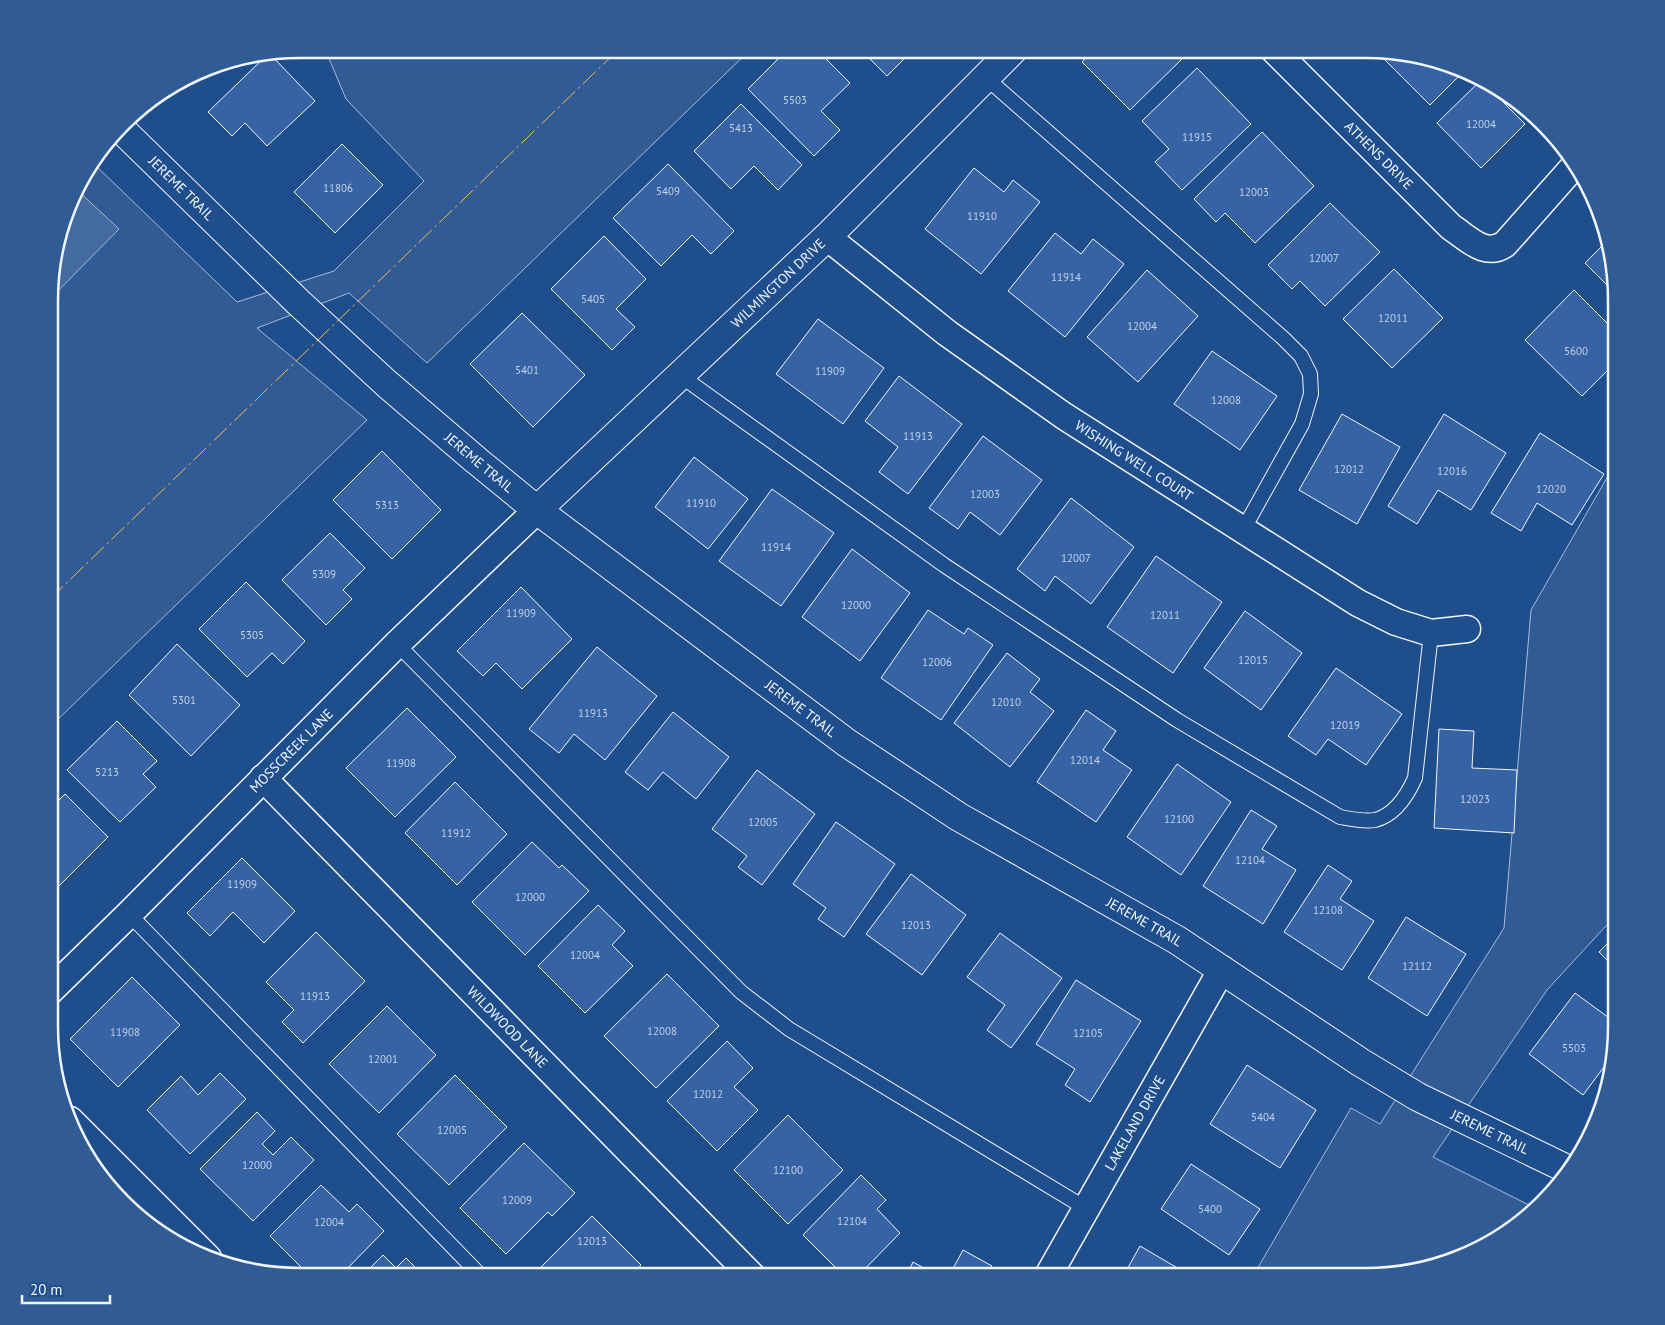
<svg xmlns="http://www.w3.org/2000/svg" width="1665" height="1325" font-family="'PT Sans',sans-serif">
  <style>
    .built { fill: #305b95; stroke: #a8bbd7 }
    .water { fill: #446ba0; stroke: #a8bbd7 }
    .building { fill: #3563a3; stroke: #f2f6ff }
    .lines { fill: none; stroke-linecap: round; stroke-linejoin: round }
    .lane-casing { stroke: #f2f6ff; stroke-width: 16 }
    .street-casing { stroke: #f2f6ff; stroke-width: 29 }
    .secondary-casing { stroke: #f2f6ff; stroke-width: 30 }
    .lane { stroke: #1f4e8c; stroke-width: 14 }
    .street { stroke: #1f4e8c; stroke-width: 26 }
    .secondary { stroke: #1f4e8c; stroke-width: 28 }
    .power { stroke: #ffb74d; stroke-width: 1; stroke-dasharray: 18 4 2.5 4; stroke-linecap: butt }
    .labels { text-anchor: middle; stroke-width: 4; stroke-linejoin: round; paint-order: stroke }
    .number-label { font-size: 11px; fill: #c3d1e8 }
    .street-label { font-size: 14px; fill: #f2f6ff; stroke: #1f4e8c }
    .rim { fill: none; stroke: #f2f6ff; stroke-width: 2.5 }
  </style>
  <rect width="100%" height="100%" fill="#1f4e8c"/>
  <!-- built -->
  <path class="built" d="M 325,49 L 751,49 L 427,363 L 349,293 L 257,328 L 367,420 L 50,727 L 51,266 L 82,174 L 92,162 L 237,302 L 334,271 L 424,181 L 346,99 Z
    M 1616,462 L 1616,915 L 1547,990 L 1433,1157 L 1535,1208 L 1505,1234 L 1462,1257 L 1365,1276 L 1253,1276 L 1351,1108 L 1380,1124 L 1504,928 L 1531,610 Z"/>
  <!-- water -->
  <path class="water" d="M 77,190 L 119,229 L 51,298 L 51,266 Z"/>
  <!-- building -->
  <path class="building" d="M 788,49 L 816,49 L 850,83 L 821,111 L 840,130 L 814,156 L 748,89 Z
    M 860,49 L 914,49 L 887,76 Z
    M 1094,49 L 1178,49 L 1185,56 L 1130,110 L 1082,62 Z
    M 1386,50 L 1462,68 L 1465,70 L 1430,105 L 1381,56 Z
    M 268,54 L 270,54 L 315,101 L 267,146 L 245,123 L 232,136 L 208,112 Z
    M 1197,68 L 1251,124 L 1182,190 L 1155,162 L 1169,149 L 1142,121 Z
    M 202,72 L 186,88 L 181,84 Z
    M 1481,80 L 1525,124 L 1481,168 L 1437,123 Z
    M 741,104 L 802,165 L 778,190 L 754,166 L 731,189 L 694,151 Z
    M 1262,132 L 1314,186 L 1255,243 L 1225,213 L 1216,222 L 1194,199 Z
    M 342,144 L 383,185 L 335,233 L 294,192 Z
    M 668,164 L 734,231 L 711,254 L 692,235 L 661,266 L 613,218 Z
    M 974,168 L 1004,192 L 1013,180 L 1040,202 L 981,274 L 925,229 Z
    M 1330,203 L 1380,252 L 1325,306 L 1300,281 L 1292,289 L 1268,265 Z
    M 1055,233 L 1081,254 L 1093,239 L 1124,264 L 1065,337 L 1008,291 Z
    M 604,236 L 646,279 L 616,309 L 635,327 L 612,350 L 551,289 Z
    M 1605,243 L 1615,293 L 1585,263 Z
    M 1394,269 L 1443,318 L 1392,368 L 1343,319 Z
    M 1147,270 L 1198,316 L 1138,382 L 1087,337 Z
    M 1574,290 L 1616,332 L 1616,362 L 1582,396 L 1525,340 Z
    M 522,313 L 585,375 L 533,427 L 470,364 Z
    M 818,319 L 884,368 L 843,424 L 776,374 Z
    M 1212,351 L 1277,396 L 1240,450 L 1174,404 Z
    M 899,376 L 962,424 L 908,494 L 879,472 L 898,447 L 865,421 Z
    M 1342,414 L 1400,447 L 1357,524 L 1299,490 Z
    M 1444,414 L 1506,453 L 1471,510 L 1438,490 L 1417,524 L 1388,506 Z
    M 1540,433 L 1604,474 L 1572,525 L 1537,503 L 1521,531 L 1491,513 Z
    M 983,436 L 1042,480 L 1000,535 L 970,512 L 958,529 L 929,508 Z
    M 382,451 L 441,510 L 392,559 L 333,500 Z
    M 694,457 L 748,499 L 708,549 L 655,507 Z
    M 772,489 L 834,533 L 781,606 L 719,561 Z
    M 1071,498 L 1134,547 L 1091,604 L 1055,576 L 1045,591 L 1017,569 Z
    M 330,533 L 365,568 L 343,590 L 352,599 L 326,625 L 282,580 Z
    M 852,549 L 910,593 L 860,661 L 802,617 Z
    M 1156,556 L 1222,602 L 1173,673 L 1107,627 Z
    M 246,582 L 305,641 L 283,664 L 272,653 L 247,677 L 199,629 Z
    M 521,587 L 572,639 L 522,689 L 496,663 L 483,676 L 457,651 Z
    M 928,610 L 964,634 L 968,628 L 993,645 L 941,720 L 881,678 Z
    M 1245,611 L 1302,653 L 1261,710 L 1204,668 Z
    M 177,644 L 240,705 L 191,756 L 129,695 Z
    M 597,647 L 657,696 L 605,760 L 574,734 L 559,753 L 529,729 Z
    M 1007,653 L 1040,679 L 1030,692 L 1054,711 L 1010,767 L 954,723 Z
    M 1336,668 L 1402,714 L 1366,765 L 1328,739 L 1316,755 L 1288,736 Z
    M 407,708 L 456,757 L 395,817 L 346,768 Z
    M 1086,710 L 1116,731 L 1103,750 L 1132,770 L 1096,822 L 1037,782 Z
    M 673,712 L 729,757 L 696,799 L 663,772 L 648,790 L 625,772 Z
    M 117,721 L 157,761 L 143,774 L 156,787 L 120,822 L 67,770 Z
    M 1439,729 L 1474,731 L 1472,768 L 1517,770 L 1514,833 L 1434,828 Z
    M 1177,764 L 1231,802 L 1181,875 L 1127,837 Z
    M 757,770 L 815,814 L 762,885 L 738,867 L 747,856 L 712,829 Z
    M 455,782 L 507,834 L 457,885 L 405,833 Z
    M 65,794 L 108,837 L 56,889 L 50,883 L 50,809 Z
    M 1251,810 L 1277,826 L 1262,849 L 1296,870 L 1263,924 L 1203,886 Z
    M 836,822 L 895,864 L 844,937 L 818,919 L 826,908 L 793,884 Z
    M 532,842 L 559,868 L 562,865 L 589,891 L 525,955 L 472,902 Z
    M 242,858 L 295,911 L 264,943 L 233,912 L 210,936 L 187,913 Z
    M 1328,865 L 1352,881 L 1340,899 L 1374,921 L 1342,970 L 1284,932 Z
    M 911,874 L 966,915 L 922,975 L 866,934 Z
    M 598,905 L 625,931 L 612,945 L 633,966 L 585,1013 L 538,966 Z
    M 1406,917 L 1466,954 L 1427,1016 L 1368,978 Z
    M 316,932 L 365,981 L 303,1043 L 282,1022 L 294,1010 L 266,982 Z
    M 1000,933 L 1062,978 L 1011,1048 L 987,1030 L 1005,1005 L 967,977 Z
    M 1616,935 L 1616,969 L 1599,952 Z
    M 667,974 L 719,1026 L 656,1088 L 604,1036 Z
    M 132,977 L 180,1025 L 118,1087 L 70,1039 Z
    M 1076,980 L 1141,1021 L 1090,1102 L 1065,1085 L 1075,1069 L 1036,1044 Z
    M 1575,993 L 1616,1023 L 1616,1042 L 1611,1060 L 1610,1059 L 1583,1095 L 1529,1054 Z
    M 387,1006 L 436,1055 L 379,1113 L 329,1064 Z
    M 727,1041 L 753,1068 L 734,1087 L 758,1110 L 717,1151 L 667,1101 Z
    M 1247,1065 L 1316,1110 L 1280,1168 L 1210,1124 Z
    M 220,1073 L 246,1099 L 190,1154 L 147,1110 L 181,1076 L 198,1095 Z
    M 455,1075 L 507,1127 L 449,1185 L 397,1134 Z
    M 257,1112 L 275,1131 L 262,1144 L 273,1155 L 291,1137 L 314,1160 L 253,1221 L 200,1169 Z
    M 788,1115 L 843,1170 L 788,1224 L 734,1170 Z
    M 524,1143 L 575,1193 L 552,1216 L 548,1212 L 506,1254 L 460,1208 Z
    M 1191,1164 L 1260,1209 L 1229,1255 L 1161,1209 Z
    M 861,1175 L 886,1200 L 877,1209 L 900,1233 L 858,1276 L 844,1276 L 803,1235 Z
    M 321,1185 L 349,1212 L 357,1204 L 384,1231 L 340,1276 L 310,1276 L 270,1236 Z
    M 592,1216 L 641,1265 L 631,1276 L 590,1276 L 587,1273 L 584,1276 L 540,1276 L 536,1272 Z
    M 1140,1246 L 1191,1276 L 1130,1276 L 1125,1273 Z
    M 963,1250 L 992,1266 L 987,1276 L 949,1276 Z
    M 383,1255 L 396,1268 L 406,1258 L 424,1276 L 362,1276 Z
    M 913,1262 L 938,1276 L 906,1276 Z"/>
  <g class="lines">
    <defs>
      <path id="lane" d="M 985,77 L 1283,338 L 1301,356 L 1310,374 L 1311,394 L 1302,424 L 1243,530
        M 681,376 L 944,565 L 1177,720 L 1340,817 C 1351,819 1364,822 1375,820 C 1395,815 1407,796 1415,778 L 1431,633
        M 397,644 L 741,992 L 789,1029 L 1087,1209
        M 129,914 L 481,1276"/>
      <g id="street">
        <path id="s1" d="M 1273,49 L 1451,227 C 1468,238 1485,258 1505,244 L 1575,165"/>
        <path id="s2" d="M 827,237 L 947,333 L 1064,416 L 1358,603 L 1396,622 L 1431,633 L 1467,629"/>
        <path id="s3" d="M 263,778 L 752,1276"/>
        <path id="s4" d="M 49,992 L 129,914 L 397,644 L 537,510"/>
        <path d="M 70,1120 L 208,1258"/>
        <path id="s5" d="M 1048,1276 L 1222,969"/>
      </g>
      <g id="secondary">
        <path id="s6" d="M 120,128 L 298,302 L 387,384 L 477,461 L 537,510 L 847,743 L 959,817 L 1177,940 L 1360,1062 L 1418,1097 L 1567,1169"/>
        <path id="s7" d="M 537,510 L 827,237 L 1014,49"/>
      </g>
    </defs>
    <!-- lane casing -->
    <use href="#lane" class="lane-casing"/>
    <!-- street casing -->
    <use href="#street" class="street-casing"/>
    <!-- secondary casing -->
    <use href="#secondary" class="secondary-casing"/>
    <!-- lane -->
    <use href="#lane" class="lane"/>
    <!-- street -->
    <use href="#street" class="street"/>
    <!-- secondary -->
    <use href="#secondary" class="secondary"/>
    <!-- power -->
    <path class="power" d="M 50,599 L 619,49"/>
  </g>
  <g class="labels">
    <!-- number labels -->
    <g class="number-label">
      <text x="795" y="104">5503</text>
      <text x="1481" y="128">12004</text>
      <text x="741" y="132">5413</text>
      <text x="1197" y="141">11915</text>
      <text x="338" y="192">11806</text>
      <text x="668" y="195">5409</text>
      <text x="1254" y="196">12003</text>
      <text x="982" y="220">11910</text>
      <text x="1324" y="262">12007</text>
      <text x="1066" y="281">11914</text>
      <text x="593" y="303">5405</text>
      <text x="1393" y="322">12011</text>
      <text x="1142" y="330">12004</text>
      <text x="1576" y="355">5600</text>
      <text x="527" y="374">5401</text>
      <text x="830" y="375">11909</text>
      <text x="1226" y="404">12008</text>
      <text x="918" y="440">11913</text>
      <text x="1349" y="473">12012</text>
      <text x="1452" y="475">12016</text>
      <text x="1551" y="493">12020</text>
      <text x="985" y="498">12003</text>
      <text x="701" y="507">11910</text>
      <text x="387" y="509">5313</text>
      <text x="776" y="551">11914</text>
      <text x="1076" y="562">12007</text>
      <text x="324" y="578">5309</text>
      <text x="856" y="609">12000</text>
      <text x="521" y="617">11909</text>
      <text x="1165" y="619">12011</text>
      <text x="252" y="639">5305</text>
      <text x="1253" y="664">12015</text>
      <text x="937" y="666">12006</text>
      <text x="184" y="704">5301</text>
      <text x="1006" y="706">12010</text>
      <text x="593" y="717">11913</text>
      <text x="1345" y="729">12019</text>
      <text x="1085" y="764">12014</text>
      <text x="401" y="767">11908</text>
      <text x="107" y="776">5213</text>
      <text x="1475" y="803">12023</text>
      <text x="1179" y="823">12100</text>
      <text x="763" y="826">12005</text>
      <text x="456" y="837">11912</text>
      <text x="1250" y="864">12104</text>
      <text x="242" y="888">11909</text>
      <text x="530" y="901">12000</text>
      <text x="1328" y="914">12108</text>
      <text x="916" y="929">12013</text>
      <text x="585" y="959">12004</text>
      <text x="1417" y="970">12112</text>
      <text x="315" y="1000">11913</text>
      <text x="662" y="1035">12008</text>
      <text x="125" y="1036">11908</text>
      <text x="1088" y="1037">12105</text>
      <text x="1574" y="1052">5503</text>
      <text x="383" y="1063">12001</text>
      <text x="708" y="1098">12012</text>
      <text x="1263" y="1121">5404</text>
      <text x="452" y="1134">12005</text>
      <text x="257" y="1169">12000</text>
      <text x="788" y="1174">12100</text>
      <text x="517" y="1204">12009</text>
      <text x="1210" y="1213">5400</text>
      <text x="852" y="1225">12104</text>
      <text x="329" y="1226">12004</text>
      <text x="592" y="1245">12013</text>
    </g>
    <!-- street labels -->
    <g class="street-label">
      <text dy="5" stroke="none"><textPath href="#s1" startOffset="150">ATHENS DRIVE</textPath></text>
      <text dy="5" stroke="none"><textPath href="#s6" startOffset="86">JEREME TRAIL</textPath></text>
      <text dy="5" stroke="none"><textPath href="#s7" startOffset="331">WILMINGTON DRIVE</textPath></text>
      <text dy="5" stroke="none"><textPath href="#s2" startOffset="380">WISHING WELL COURT</textPath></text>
      <text dy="5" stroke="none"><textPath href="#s6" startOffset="491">JEREME TRAIL</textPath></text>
      <text dy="5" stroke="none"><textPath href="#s6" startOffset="896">JEREME TRAIL</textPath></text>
      <text dy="5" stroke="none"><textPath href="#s4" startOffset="342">MOSSCREEK LANE</textPath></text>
      <text dy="5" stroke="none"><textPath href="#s6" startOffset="1301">JEREME TRAIL</textPath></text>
      <text dy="5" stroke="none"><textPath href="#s3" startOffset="349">WILDWOOD LANE</textPath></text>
      <text dy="5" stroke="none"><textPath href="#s5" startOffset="176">LAKELAND DRIVE</textPath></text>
      <text dy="5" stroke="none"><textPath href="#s6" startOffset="1706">JEREME TRAIL</textPath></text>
    </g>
  </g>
  <!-- crop -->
  <path d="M0 0H1665V1325H0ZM300 58H1366A242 242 0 0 1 1608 300V1026A242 242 0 0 1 1366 1268H300A242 242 0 0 1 58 1026V300A242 242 0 0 1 300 58Z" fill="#305b95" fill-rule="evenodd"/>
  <path class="rim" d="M300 58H1366A242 242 0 0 1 1608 300V1026A242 242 0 0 1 1366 1268H300A242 242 0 0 1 58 1026V300A242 242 0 0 1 300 58Z"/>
  <!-- scale -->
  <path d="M22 1295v8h88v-8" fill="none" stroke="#f2f6ff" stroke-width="2.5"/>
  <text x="30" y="1295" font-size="15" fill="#f2f6ff" stroke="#1f4e8c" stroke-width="4" paint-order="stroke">20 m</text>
</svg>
